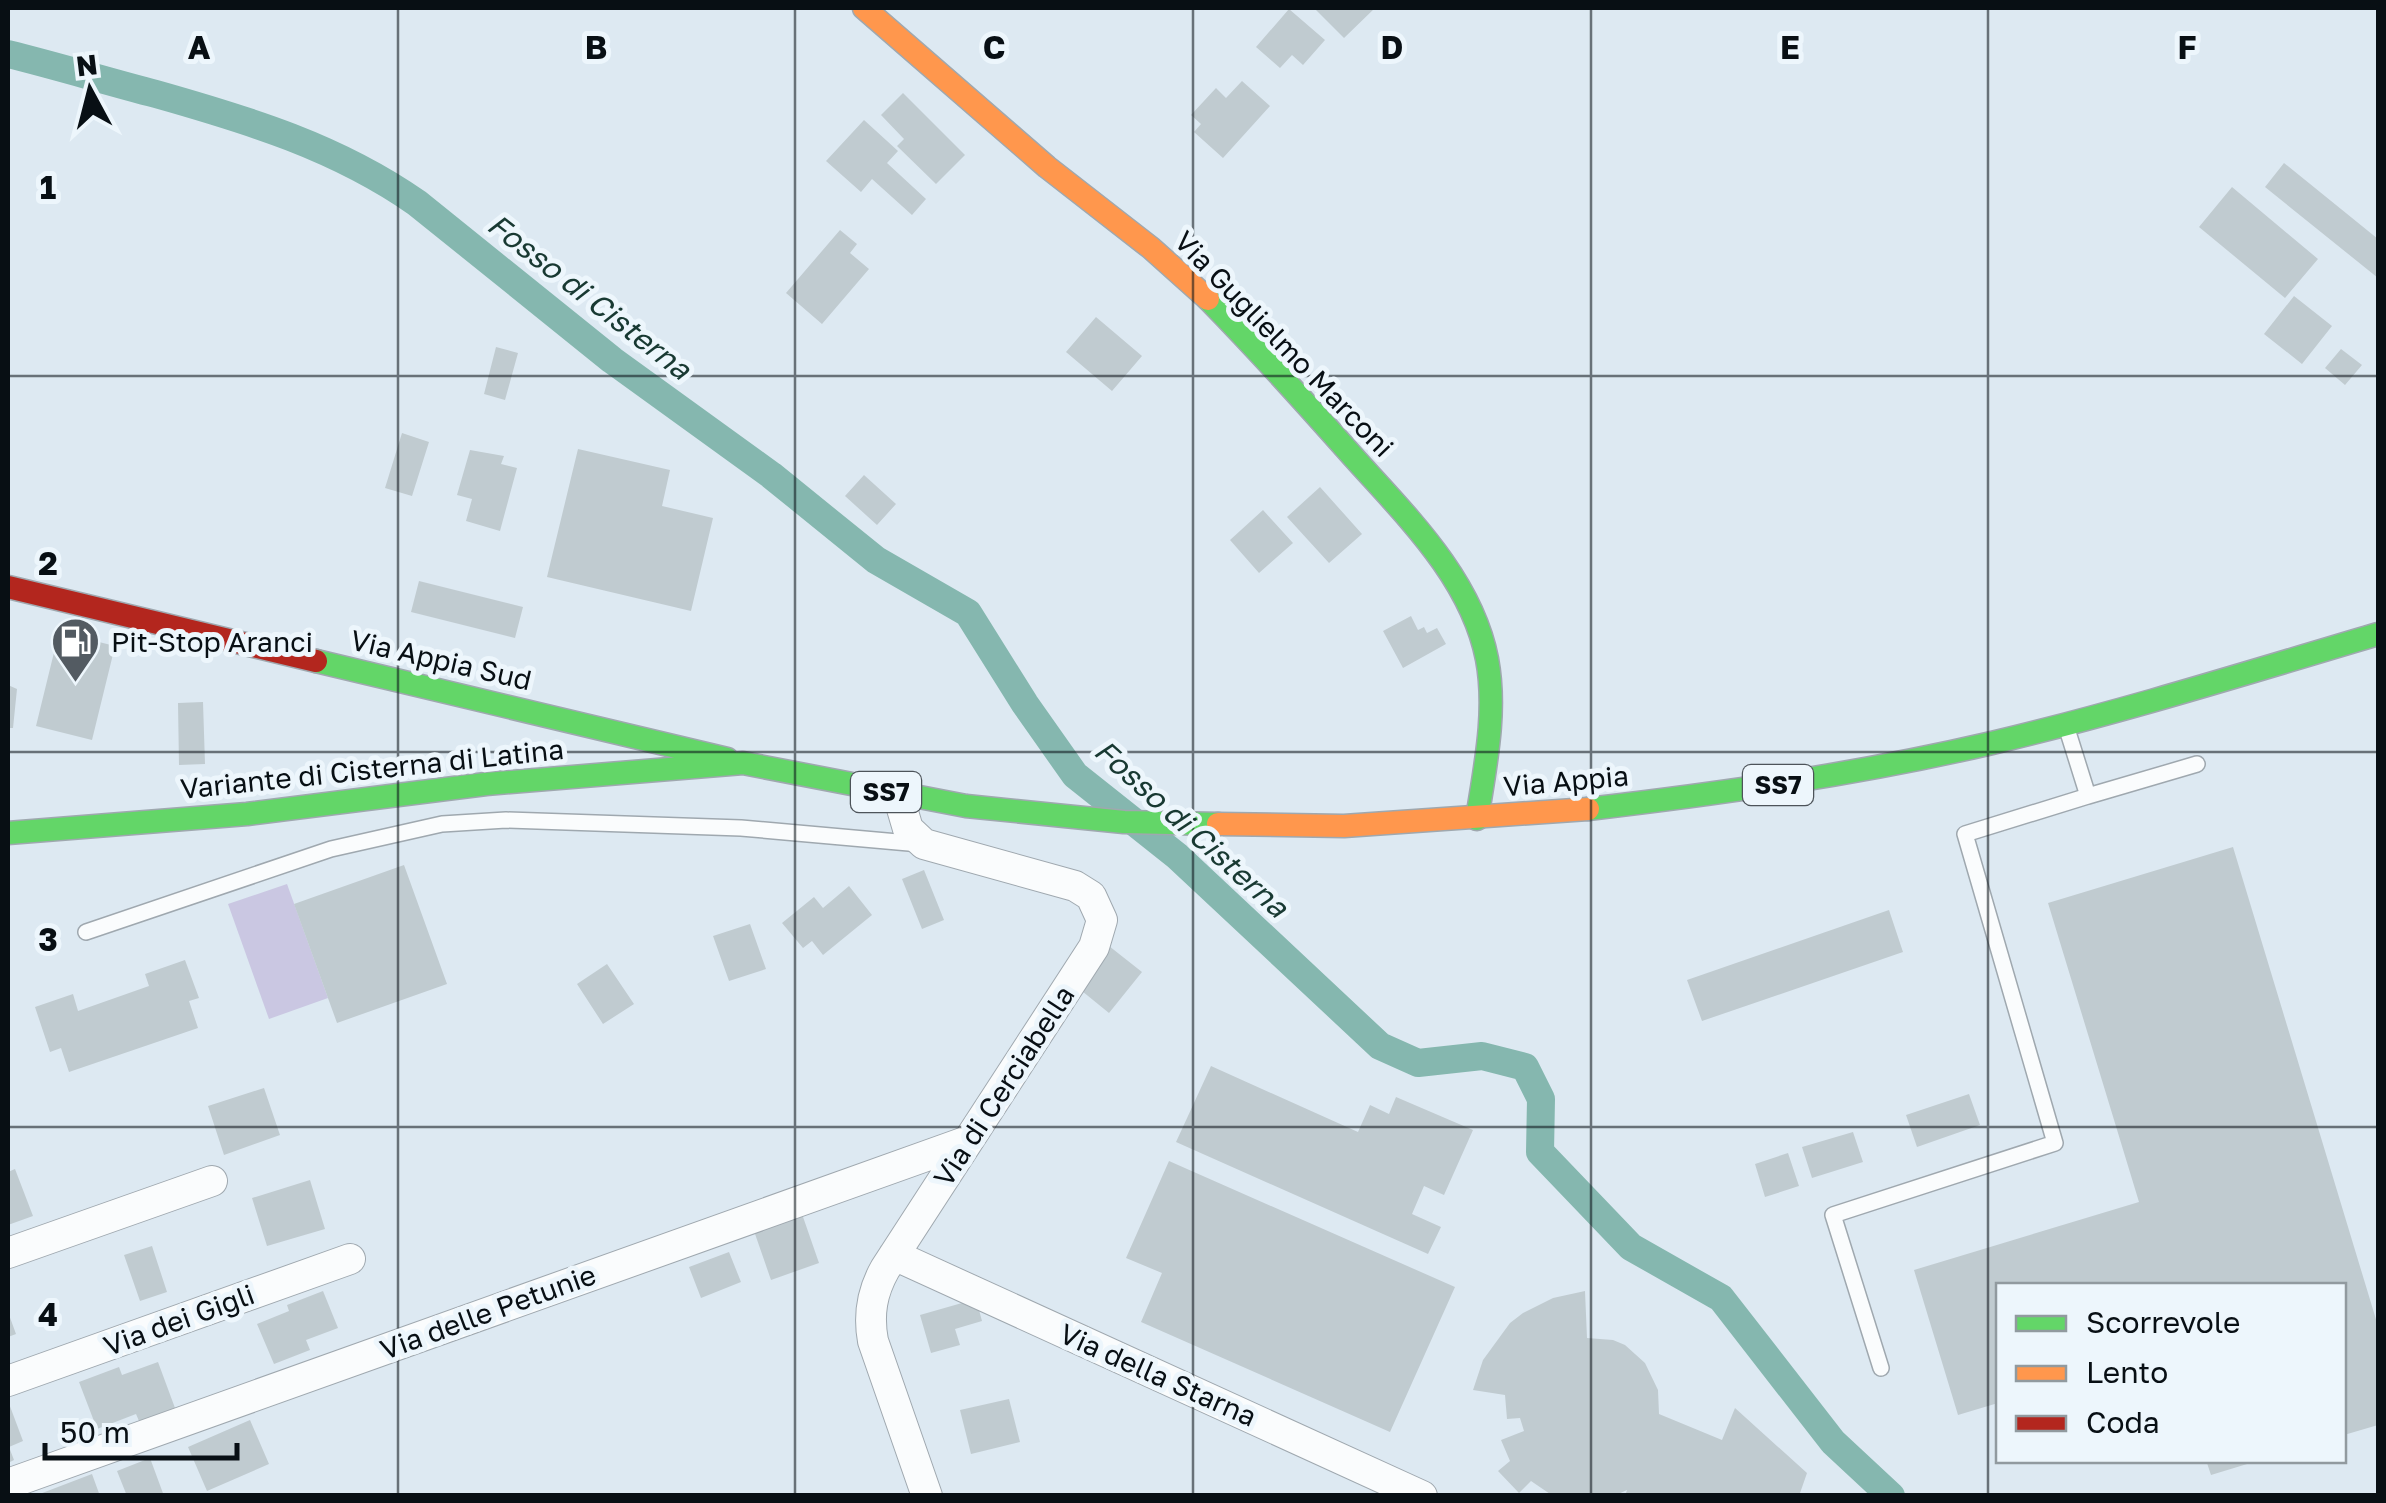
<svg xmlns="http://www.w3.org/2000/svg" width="2386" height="1503" font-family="'Golos Text',sans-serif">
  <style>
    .green { fill: #cac7e2 }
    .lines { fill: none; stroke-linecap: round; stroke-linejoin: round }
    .canal { stroke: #85b7af; stroke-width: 28 }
    .building { fill: #c0cbd0 }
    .lane-casing { stroke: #9fa8af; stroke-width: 18 }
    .street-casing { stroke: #9fa8af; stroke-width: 32 }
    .fast-casing { stroke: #9fa8af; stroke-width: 25 }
    .slow-casing { stroke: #9fa8af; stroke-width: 25 }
    .jam-casing { stroke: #9fa8af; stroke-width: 25 }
    .lane { stroke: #fafcfd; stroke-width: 15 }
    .street { stroke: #fafcfd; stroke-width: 30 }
    .fast { stroke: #63d668; stroke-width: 22 }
    .slow { stroke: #ff974d; stroke-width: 22 }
    .jam { stroke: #b3261e; stroke-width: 22 }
    .grid { fill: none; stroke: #080f14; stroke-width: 2.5; stroke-opacity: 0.55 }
    .labels { text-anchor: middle; stroke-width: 10; stroke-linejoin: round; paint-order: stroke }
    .shield { fill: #edf6fc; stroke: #4d545a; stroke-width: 2.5 }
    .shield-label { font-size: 25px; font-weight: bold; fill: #080f14 }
    .street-label { font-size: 28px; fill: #080f14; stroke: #edf6fc }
    .poi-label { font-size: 28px; fill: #080f14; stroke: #edf6fc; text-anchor: start }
    .water-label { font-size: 30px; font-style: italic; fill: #183932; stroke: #edf6fc }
    .grid-label { font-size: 32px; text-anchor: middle; font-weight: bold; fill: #080f14; stroke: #edf6fc; stroke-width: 10; stroke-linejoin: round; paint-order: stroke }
  </style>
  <rect width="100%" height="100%" fill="#dde9f2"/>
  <!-- green -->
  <path class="green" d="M 287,884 L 328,998 L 269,1019 L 228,904 Z"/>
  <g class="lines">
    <!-- canal -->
    <path class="canal" d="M 8,54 C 57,66 106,81 156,94 C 248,120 337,147 417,203 L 612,360 L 771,475 L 876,560 L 968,613 L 1025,704 L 1075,775 L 1177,856 L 1380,1046 L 1418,1063 L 1482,1056 L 1525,1067 L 1541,1099 L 1540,1152 L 1631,1247 L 1721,1298 L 1833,1442 L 1891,1496"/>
  </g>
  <!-- building -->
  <path class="building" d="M 1314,8 L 1375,8 L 1344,38 Z
    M 1289,9 L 1325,40 L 1303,65 L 1292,55 L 1280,68 L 1256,47 Z
    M 1242,81 L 1270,106 L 1223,158 L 1194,132 L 1201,124 L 1191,115 L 1216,88 L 1226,98 Z
    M 903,93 L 965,155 L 936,184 L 897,146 L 904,139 L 881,115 Z
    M 864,120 L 898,151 L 887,163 L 926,199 L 912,215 L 872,179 L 861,192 L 826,161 Z
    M 2284,163 L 2378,239 L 2378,278 L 2265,187 Z
    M 2232,187 L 2318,259 L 2285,298 L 2199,227 Z
    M 840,230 L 857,244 L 850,253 L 869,269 L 822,324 L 786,293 Z
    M 2294,296 L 2332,326 L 2302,364 L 2264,334 Z
    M 1096,317 L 1142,356 L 1112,391 L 1066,352 Z
    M 496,347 L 518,353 L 505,400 L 484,394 Z
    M 2341,349 L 2362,365 L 2345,385 L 2325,368 Z
    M 402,433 L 429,442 L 412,496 L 385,488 Z
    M 578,449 L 670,470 L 662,506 L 713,518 L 691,611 L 547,577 Z
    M 470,450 L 504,456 L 501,464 L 517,468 L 500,531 L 466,521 L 472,499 L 457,495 Z
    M 864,475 L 896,504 L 877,525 L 845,496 Z
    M 1320,487 L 1362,534 L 1329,563 L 1287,517 Z
    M 1263,510 L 1293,543 L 1259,573 L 1230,540 Z
    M 419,581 L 523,607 L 515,638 L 411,612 Z
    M 1411,616 L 1418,630 L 1424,627 L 1427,633 L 1437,628 L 1446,644 L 1403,668 L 1383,631 Z
    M 59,632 L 115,646 L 92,740 L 36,726 Z
    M 8,685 L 17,689 L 13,728 L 8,728 Z
    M 203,702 L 205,764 L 179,765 L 178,703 Z
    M 2233,847 L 2378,1326 L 2378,1425 L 2344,1435 L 2344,1286 L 1998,1286 L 1998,1403 L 1958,1415 L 1914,1270 L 2139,1202 L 2048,903 Z
    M 404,865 L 447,984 L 337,1023 L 294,904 Z
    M 924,870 L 944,920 L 922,929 L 902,879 Z
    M 849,886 L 872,915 L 823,955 L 812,941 L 803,948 L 782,923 L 814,897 L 823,908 Z
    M 1889,910 L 1903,952 L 1702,1021 L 1687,980 Z
    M 750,924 L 766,969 L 729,981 L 713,936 Z
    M 1109,946 L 1142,972 L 1109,1013 L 1077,987 Z
    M 185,960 L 199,998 L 189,1001 L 198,1028 L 69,1072 L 61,1048 L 50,1052 L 35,1007 L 73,994 L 78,1011 L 149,986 L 145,974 Z
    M 607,964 L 634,1004 L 603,1024 L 577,984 Z
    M 1211,1066 L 1358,1132 L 1370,1105 L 1389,1114 L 1396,1097 L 1473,1130 L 1444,1195 L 1424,1186 L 1412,1214 L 1441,1227 L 1428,1254 L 1176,1142 Z
    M 264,1088 L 280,1135 L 224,1155 L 208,1106 Z
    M 1969,1094 L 1980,1125 L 1917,1147 L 1906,1115 Z
    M 1853,1132 L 1863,1162 L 1812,1178 L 1802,1147 Z
    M 1788,1153 L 1799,1186 L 1765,1197 L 1755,1164 Z
    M 1169,1161 L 1455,1287 L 1390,1432 L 1141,1322 L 1162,1273 L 1126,1258 Z
    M 15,1169 L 33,1216 L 8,1225 L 8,1172 Z
    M 310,1180 L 325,1229 L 267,1246 L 252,1198 Z
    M 802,1214 L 819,1263 L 771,1280 L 754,1231 Z
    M 152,1246 L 167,1292 L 140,1301 L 124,1255 Z
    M 729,1252 L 741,1282 L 701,1298 L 689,1267 Z
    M 323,1291 L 338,1328 L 306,1340 L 310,1350 L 274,1364 L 257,1324 L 289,1311 L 287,1305 Z
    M 1585,1291 L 1587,1338 L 1613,1340 L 1625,1345 L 1645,1363 L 1658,1390 L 1659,1414 L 1722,1440 L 1735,1408 L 1807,1473 L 1799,1496 L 1625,1496 L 1627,1490 L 1614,1496 L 1553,1496 L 1531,1481 L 1519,1493 L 1498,1471 L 1510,1461 L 1501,1440 L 1524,1431 L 1520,1418 L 1507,1419 L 1505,1395 L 1473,1390 L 1483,1360 L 1510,1323 L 1523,1313 L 1553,1298 Z
    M 976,1299 L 982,1321 L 955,1329 L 960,1345 L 931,1353 L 920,1315 Z
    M 8,1312 L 16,1334 L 8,1337 Z
    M 158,1362 L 175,1408 L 139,1421 L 136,1414 L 97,1429 L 79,1382 L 119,1367 L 122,1375 Z
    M 1009,1399 L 1020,1442 L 971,1454 L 960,1410 Z
    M 8,1401 L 23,1441 L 9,1447 L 14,1460 L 8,1463 Z
    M 250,1420 L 269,1464 L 207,1491 L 188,1447 Z
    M 150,1458 L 164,1496 L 127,1496 L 117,1471 Z
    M 2206,1460 L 2257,1460 L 2257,1461 L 2211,1475 Z
    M 92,1474 L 100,1496 L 37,1496 L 37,1495 Z"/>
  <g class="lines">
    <defs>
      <path id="lane" d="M 2088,796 L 2197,764
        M 86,932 L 331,849 L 442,824 L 506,820 L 741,828 L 920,844
        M 1881,1368 L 1833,1215 L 2055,1143 L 1965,834 L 2088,796 L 2067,729"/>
      <path id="street" d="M 898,795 L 908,829 L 924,844 L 1075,886 L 1091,896 L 1102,920 L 1094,947 L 885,1269 C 872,1292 868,1314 873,1341 L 927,1496
        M 8,1253 L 212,1181
        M 894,1255 L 1422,1496
        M 8,1381 L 350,1259
        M 8,1484 L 968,1141"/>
      <path id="fast" d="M 1208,299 C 1256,348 1302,399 1348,451 C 1402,512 1471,576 1487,659 C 1497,712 1485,767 1477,819
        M 316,661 L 727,759
        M 1588,809 C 1724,793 1859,774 1992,743 C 2122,712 2250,672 2378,634
        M 8,833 L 247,814 L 486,784 L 743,763 L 966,806 L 1124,822 L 1218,824"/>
      <path id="slow" d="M 864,8 L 1047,167 L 1151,248 L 1208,299
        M 1218,824 L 1344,826 L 1588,809"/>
      <path id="jam" d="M 8,587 L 316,661"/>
    </defs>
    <!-- lane casing -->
    <use href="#lane" class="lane-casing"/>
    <!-- street casing -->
    <use href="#street" class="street-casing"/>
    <!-- fast casing -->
    <use href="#fast" class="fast-casing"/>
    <!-- slow casing -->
    <use href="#slow" class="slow-casing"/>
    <!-- jam casing -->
    <use href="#jam" class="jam-casing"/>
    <!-- lane -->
    <use href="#lane" class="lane"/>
    <!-- street -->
    <use href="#street" class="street"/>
    <!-- fast -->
    <use href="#fast" class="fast"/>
    <!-- slow -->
    <use href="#slow" class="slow"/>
    <!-- jam -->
    <use href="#jam" class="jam"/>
  </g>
  <!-- grid -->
  <path class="grid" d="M 398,8 L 398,1496M 795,8 L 795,1496M 1193,8 L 1193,1496M 1591,8 L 1591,1496M 1988,8 L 1988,1496M 8,376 L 2378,376M 8,752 L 2378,752M 8,1127 L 2378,1127"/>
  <!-- icons -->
  <defs>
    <symbol id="fuel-pin" viewBox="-11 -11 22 30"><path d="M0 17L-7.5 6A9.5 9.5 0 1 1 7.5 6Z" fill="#535b62" stroke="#edf6fc"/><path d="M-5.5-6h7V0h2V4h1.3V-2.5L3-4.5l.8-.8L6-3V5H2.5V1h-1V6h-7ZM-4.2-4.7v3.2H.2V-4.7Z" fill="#fff"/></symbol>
  </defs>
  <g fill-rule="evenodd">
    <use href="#fuel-pin" x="48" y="614" width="55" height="75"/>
  </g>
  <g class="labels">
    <!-- shield labels -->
    <g class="shield">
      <rect x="1743" y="765" width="70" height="40" rx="8"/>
      <rect x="851" y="772" width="70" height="40" rx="8"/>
    </g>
    <g class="shield-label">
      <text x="1778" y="794">SS7</text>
      <text x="886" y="801">SS7</text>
    </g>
    <!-- street labels -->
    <g class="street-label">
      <text transform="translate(1284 344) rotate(46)" y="10">Via Guglielmo Marconi</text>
      <text transform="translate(441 660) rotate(13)" y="10">Via Appia Sud</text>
      <text transform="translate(372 769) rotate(-6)" y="10">Variante di Cisterna di Latina</text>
      <text transform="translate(1566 781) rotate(-5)" y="10">Via Appia</text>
      <text transform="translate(1004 1086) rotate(-57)" y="10">Via di Cerciabella</text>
      <text transform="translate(488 1312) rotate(-20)" y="10">Via delle Petunie</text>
      <text transform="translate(179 1320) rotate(-20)" y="10">Via dei Gigli</text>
      <text transform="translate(1158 1375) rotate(24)" y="10">Via della Starna</text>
    </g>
    <!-- poi labels -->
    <g class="poi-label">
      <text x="111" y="652">Pit-Stop Aranci</text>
    </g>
    <!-- water labels -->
    <g class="water-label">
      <text transform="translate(589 297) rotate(38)" y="10">Fosso di Cisterna</text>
      <text transform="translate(1191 829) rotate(42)" y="10">Fosso di Cisterna</text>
    </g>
  </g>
  <g class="grid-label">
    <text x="199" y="59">A</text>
    <text x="596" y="59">B</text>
    <text x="994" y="59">C</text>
    <text x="1392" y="59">D</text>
    <text x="1790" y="59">E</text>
    <text x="2187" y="59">F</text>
    <text x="48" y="199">1</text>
    <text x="48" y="575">2</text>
    <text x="48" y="951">3</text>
    <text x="48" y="1326">4</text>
  </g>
  <!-- border -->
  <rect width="2386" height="1503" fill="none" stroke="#080f14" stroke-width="20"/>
  <!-- legend -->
  <rect x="1996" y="1283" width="350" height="180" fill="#edf6fc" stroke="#919a9f" stroke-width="2.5"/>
  <rect x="2016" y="1316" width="50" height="15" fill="#63d668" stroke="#919a9f" stroke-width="2.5"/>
  <text x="2086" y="1333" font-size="30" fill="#080f14">Scorrevole</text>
  <rect x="2016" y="1366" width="50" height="15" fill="#ff974d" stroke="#919a9f" stroke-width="2.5"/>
  <text x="2086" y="1383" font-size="30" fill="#080f14">Lento</text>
  <rect x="2016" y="1416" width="50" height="15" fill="#b3261e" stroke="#919a9f" stroke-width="2.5"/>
  <text x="2086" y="1433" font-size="30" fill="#080f14">Coda</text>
  <!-- north arrow -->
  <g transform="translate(90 90) rotate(353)" stroke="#edf6fc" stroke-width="8" paint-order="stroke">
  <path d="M0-8L18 38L0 25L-18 38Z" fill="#080f14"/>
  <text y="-15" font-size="28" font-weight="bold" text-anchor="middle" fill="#080f14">N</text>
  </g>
  <!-- scale -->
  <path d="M45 1443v15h192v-15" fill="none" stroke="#080f14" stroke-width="5"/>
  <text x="60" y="1443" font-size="30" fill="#080f14" stroke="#edf6fc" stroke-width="8" paint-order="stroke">50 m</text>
</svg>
